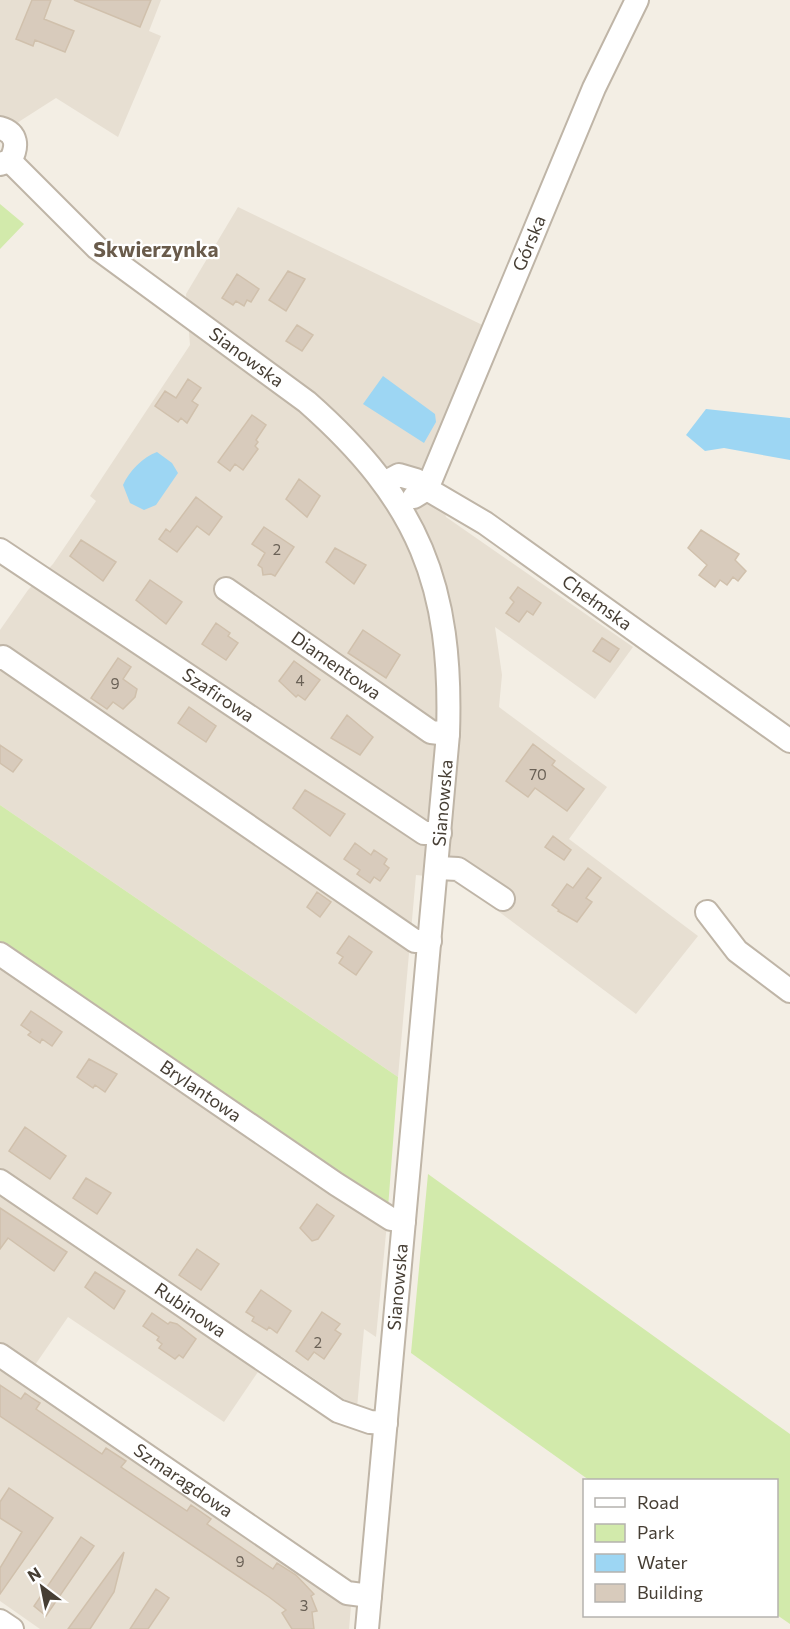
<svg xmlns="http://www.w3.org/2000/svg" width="790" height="1629" font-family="Commissioner,sans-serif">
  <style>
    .residential { fill: #e7dfd2 }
    .green { fill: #d2eaab }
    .water { fill: #9dd6f3 }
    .building { fill: #d8cbbc; stroke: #d0c0ac; stroke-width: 1.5 }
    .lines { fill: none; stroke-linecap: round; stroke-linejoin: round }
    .minor-casing { stroke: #bfb5a7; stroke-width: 26 }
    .minor { stroke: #fff; stroke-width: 22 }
    .labels { text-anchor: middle; stroke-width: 4.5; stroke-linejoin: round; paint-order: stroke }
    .number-label { font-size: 15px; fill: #6a6156 }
    .street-label { font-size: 18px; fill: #463e34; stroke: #fff }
    .quarter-label { font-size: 21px; font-weight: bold; fill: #695b4b; stroke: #fff }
  </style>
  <rect width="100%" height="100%" fill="#f3eee4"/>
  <!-- residential -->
  <path class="residential" d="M 0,0 L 161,0 L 149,31 L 161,36 L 118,137 L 56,98 L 20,121 L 0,140 Z
    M 238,207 L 499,333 L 437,476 L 446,517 L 633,647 L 595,699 L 495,627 L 502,675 L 499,707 L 607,787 L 569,839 L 698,936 L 636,1014 L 455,879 L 416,875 L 398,1077 L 0,805 L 0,630 L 28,590 L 53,564 L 96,501 L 90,496 L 190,345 L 186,294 Z
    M 0,959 L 387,1223 L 376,1337 L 364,1329 L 357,1408 L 281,1356 L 262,1366 L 224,1422 L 68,1317 L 24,1381 L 341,1595 L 351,1606 L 349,1629 L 40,1629 L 0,1601 Z"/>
  <!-- green -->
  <path class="green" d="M 0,204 L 24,224 L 0,249 Z
    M 0,805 L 398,1077 L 388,1208 L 0,951 Z
    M 428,1174 L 790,1434 L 790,1624 L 777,1615 L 776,1480 L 589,1480 L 411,1353 Z"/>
  <!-- water -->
  <path class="water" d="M 383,376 L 435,414 L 436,422 L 424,443 L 363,404 Z
    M 706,409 L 790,418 L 790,460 L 724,448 L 705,451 L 686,435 Z
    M 157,452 L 172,463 L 178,473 L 156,505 L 144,510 L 130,503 L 123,485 C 129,471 143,457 157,452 Z"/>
  <!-- building -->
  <path class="building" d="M 32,0 L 51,0 L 44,19 L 74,31 L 65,52 L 35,40 L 33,46 L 16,39 Z
    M 74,0 L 151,0 L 140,27 Z
    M 288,271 L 305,279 L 286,311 L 269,300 Z
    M 237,274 L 259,289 L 251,302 L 247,300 L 244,306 L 236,301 L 233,305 L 222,298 Z
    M 297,325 L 313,335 L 302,351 L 286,341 Z
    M 188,379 L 201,388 L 192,401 L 198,405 L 187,423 L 181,418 L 178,422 L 155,406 L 165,391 L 176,398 Z
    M 252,415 L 266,425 L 256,440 L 258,442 L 255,446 L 258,449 L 243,470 L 235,464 L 230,471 L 218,462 Z
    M 299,479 L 320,496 L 307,517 L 286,499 Z
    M 196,497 L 222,517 L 209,535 L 197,526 L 177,552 L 159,539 L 166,529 L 170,532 Z
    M 264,527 L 294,547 L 275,576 L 271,574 L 263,575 L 262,568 L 258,565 L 265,553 L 252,544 Z
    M 701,530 L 739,554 L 735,560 L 746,571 L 738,581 L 733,577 L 727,585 L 720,580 L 715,587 L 699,575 L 707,565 L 688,548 Z
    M 81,540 L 116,562 L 103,581 L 70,556 Z
    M 335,548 L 366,565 L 354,584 L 326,562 Z
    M 150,580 L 182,602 L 166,624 L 136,600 Z
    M 518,587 L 541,603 L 533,615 L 527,611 L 519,622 L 506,613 L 514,602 L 510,598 Z
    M 216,623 L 230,633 L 228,636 L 238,643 L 226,660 L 202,644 Z
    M 363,630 L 400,655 L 386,678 L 348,653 Z
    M 602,638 L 619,649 L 610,662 L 593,651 Z
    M 118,658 L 131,667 L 123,679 L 137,689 L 135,697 L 123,709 L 113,702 L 107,709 L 91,698 Z
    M 294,661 L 320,680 L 305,700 L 298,695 L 296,697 L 279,681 Z
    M 189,707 L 216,726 L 206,742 L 178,723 Z
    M 347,715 L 373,737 L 360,755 L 331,738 Z
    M 533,744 L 555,761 L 552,765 L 584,789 L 567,811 L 535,788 L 528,797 L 506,781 Z
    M 0,745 L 22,760 L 13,772 L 0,763 Z
    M 305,790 L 345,814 L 330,836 L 293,808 Z
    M 553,836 L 571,850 L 564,860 L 545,847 Z
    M 355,843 L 371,855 L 374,850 L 387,859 L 384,864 L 389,868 L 380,881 L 374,877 L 370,883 L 357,874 L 360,870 L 344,859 Z
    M 588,868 L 601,878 L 586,898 L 592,902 L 577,922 L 558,911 L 559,910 L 552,905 L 567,884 L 573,888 Z
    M 317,892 L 331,902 L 320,917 L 307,907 Z
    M 349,936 L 372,952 L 356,975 L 339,963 L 343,957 L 337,953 Z
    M 31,1011 L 62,1032 L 52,1046 L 42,1039 L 40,1043 L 28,1035 L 31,1032 L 21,1025 Z
    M 89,1059 L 117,1074 L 105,1092 L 95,1085 L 93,1088 L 77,1077 Z
    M 25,1127 L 66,1156 L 50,1179 L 9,1151 Z
    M 86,1178 L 111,1193 L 97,1214 L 73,1198 Z
    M 317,1204 L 334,1216 L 318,1239 L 312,1241 L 300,1228 Z
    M 0,1208 L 67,1252 L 54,1271 L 8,1238 L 0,1249 Z
    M 197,1249 L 219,1264 L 201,1290 L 179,1275 Z
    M 95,1272 L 125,1291 L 114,1309 L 85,1287 Z
    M 261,1290 L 291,1311 L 277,1333 L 269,1327 L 267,1330 L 252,1321 L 254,1317 L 246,1312 Z
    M 322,1312 L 340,1324 L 335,1330 L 341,1334 L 324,1359 L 314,1352 L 308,1360 L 296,1351 Z
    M 152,1313 L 168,1324 L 170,1322 L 177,1324 L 196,1339 L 183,1358 L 179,1355 L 175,1359 L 159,1348 L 162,1344 L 157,1340 L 159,1337 L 143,1326 Z
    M 0,1385 L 21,1399 L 25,1393 L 32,1398 L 40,1403 L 36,1409 L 102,1454 L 106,1448 L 126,1461 L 121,1467 L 187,1511 L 191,1505 L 211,1519 L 207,1524 L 273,1569 L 277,1563 L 296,1575 L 314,1594 L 311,1596 L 317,1611 L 312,1612 L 314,1629 L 292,1629 L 282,1613 L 286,1610 L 269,1597 L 0,1416 Z
    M 9,1488 L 53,1518 L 0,1594 L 0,1568 L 22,1532 L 0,1518 L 0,1502 Z
    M 81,1537 L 94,1546 L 46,1616 L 34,1606 Z
    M 124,1552 L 114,1592 L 90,1629 L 68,1629 Z
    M 156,1589 L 169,1598 L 148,1629 L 130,1629 Z"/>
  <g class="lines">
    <defs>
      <g id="minor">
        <path d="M 0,128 C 18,133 18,147 10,161 L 0,164"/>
        <path id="s1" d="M 10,161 L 97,248 L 307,402 C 419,501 453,585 448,734 L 367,1629"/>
        <path id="s2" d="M 384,483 L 399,475 L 416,480 L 427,489 L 594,88 L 637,0"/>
        <path id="s3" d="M 414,497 L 427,489 L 485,523 L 790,741"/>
        <path id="s4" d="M 0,550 L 424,833 L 440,833"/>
        <path id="s5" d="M 226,589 L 431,732 L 448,734"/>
        <path d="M 0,658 L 3,657 L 415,941 L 430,941"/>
        <path d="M 438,868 L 458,869 L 503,899"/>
        <path d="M 707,912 L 737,951 L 790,991"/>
        <path id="s6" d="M 0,954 L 336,1184 L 391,1219 L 404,1221"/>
        <path id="s7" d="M 0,1181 L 338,1411 L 370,1422 L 386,1423"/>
        <path id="s8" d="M 0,1355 L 347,1593 L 370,1596"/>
        <path d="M 0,1621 L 12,1629"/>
      </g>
    </defs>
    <!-- minor casing -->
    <use href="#minor" class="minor-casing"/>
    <!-- minor -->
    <use href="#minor" class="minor"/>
  </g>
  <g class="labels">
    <!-- number labels -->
    <g class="number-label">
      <text x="277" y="555">2</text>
      <text x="300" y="686">4</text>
      <text x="115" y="689">9</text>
      <text x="538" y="780">70</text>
      <text x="318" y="1348">2</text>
      <text x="240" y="1567">9</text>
      <text x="304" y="1611">3</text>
    </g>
    <!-- street labels -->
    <g class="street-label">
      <text dy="6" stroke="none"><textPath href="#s2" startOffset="315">Górska</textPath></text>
      <text dy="6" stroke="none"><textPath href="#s1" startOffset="308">Sianowska</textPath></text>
      <text dy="6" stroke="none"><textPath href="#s3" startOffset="220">Chełmska</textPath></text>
      <text dy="6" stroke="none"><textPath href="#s5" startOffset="134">Diamentowa</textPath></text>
      <text dy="6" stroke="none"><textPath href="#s4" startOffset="262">Szafirowa</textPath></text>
      <text transform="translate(443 803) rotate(-85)" y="6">Sianowska</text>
      <text dy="6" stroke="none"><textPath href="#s6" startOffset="243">Brylantowa</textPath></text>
      <text transform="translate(398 1287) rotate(-85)" y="6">Sianowska</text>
      <text dy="6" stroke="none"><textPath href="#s7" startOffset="230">Rubinowa</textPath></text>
      <text dy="6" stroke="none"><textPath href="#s8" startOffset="222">Szmaragdowa</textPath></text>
    </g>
    <!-- quarter labels -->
    <g class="quarter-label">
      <text x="156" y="257">Skwierzynka</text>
    </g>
  </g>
  <!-- legend -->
  <rect x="583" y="1479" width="195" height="138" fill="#ffffff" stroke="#b5b2ae" stroke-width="1.5"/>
  <rect x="595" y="1498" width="30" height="9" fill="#ffffff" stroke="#b5b2ae" stroke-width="1.5"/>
  <text x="637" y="1509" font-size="18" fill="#463e34">Road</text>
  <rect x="595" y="1524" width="30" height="18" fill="#d2eaab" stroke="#b5b2ae" stroke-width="1.5"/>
  <text x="637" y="1539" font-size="18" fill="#463e34">Park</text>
  <rect x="595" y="1554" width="30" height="18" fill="#9dd6f3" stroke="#b5b2ae" stroke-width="1.5"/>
  <text x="637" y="1569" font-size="18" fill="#463e34">Water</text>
  <rect x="595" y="1584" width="30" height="18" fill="#d8cbbc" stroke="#b5b2ae" stroke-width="1.5"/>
  <text x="637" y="1599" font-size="18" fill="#463e34">Building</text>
  <!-- north arrow -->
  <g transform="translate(42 1587) rotate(328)" stroke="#ffffff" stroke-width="4.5" paint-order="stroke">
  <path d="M0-4.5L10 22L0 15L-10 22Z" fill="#463e34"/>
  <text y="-9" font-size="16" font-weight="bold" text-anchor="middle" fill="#463e34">N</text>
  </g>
</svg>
